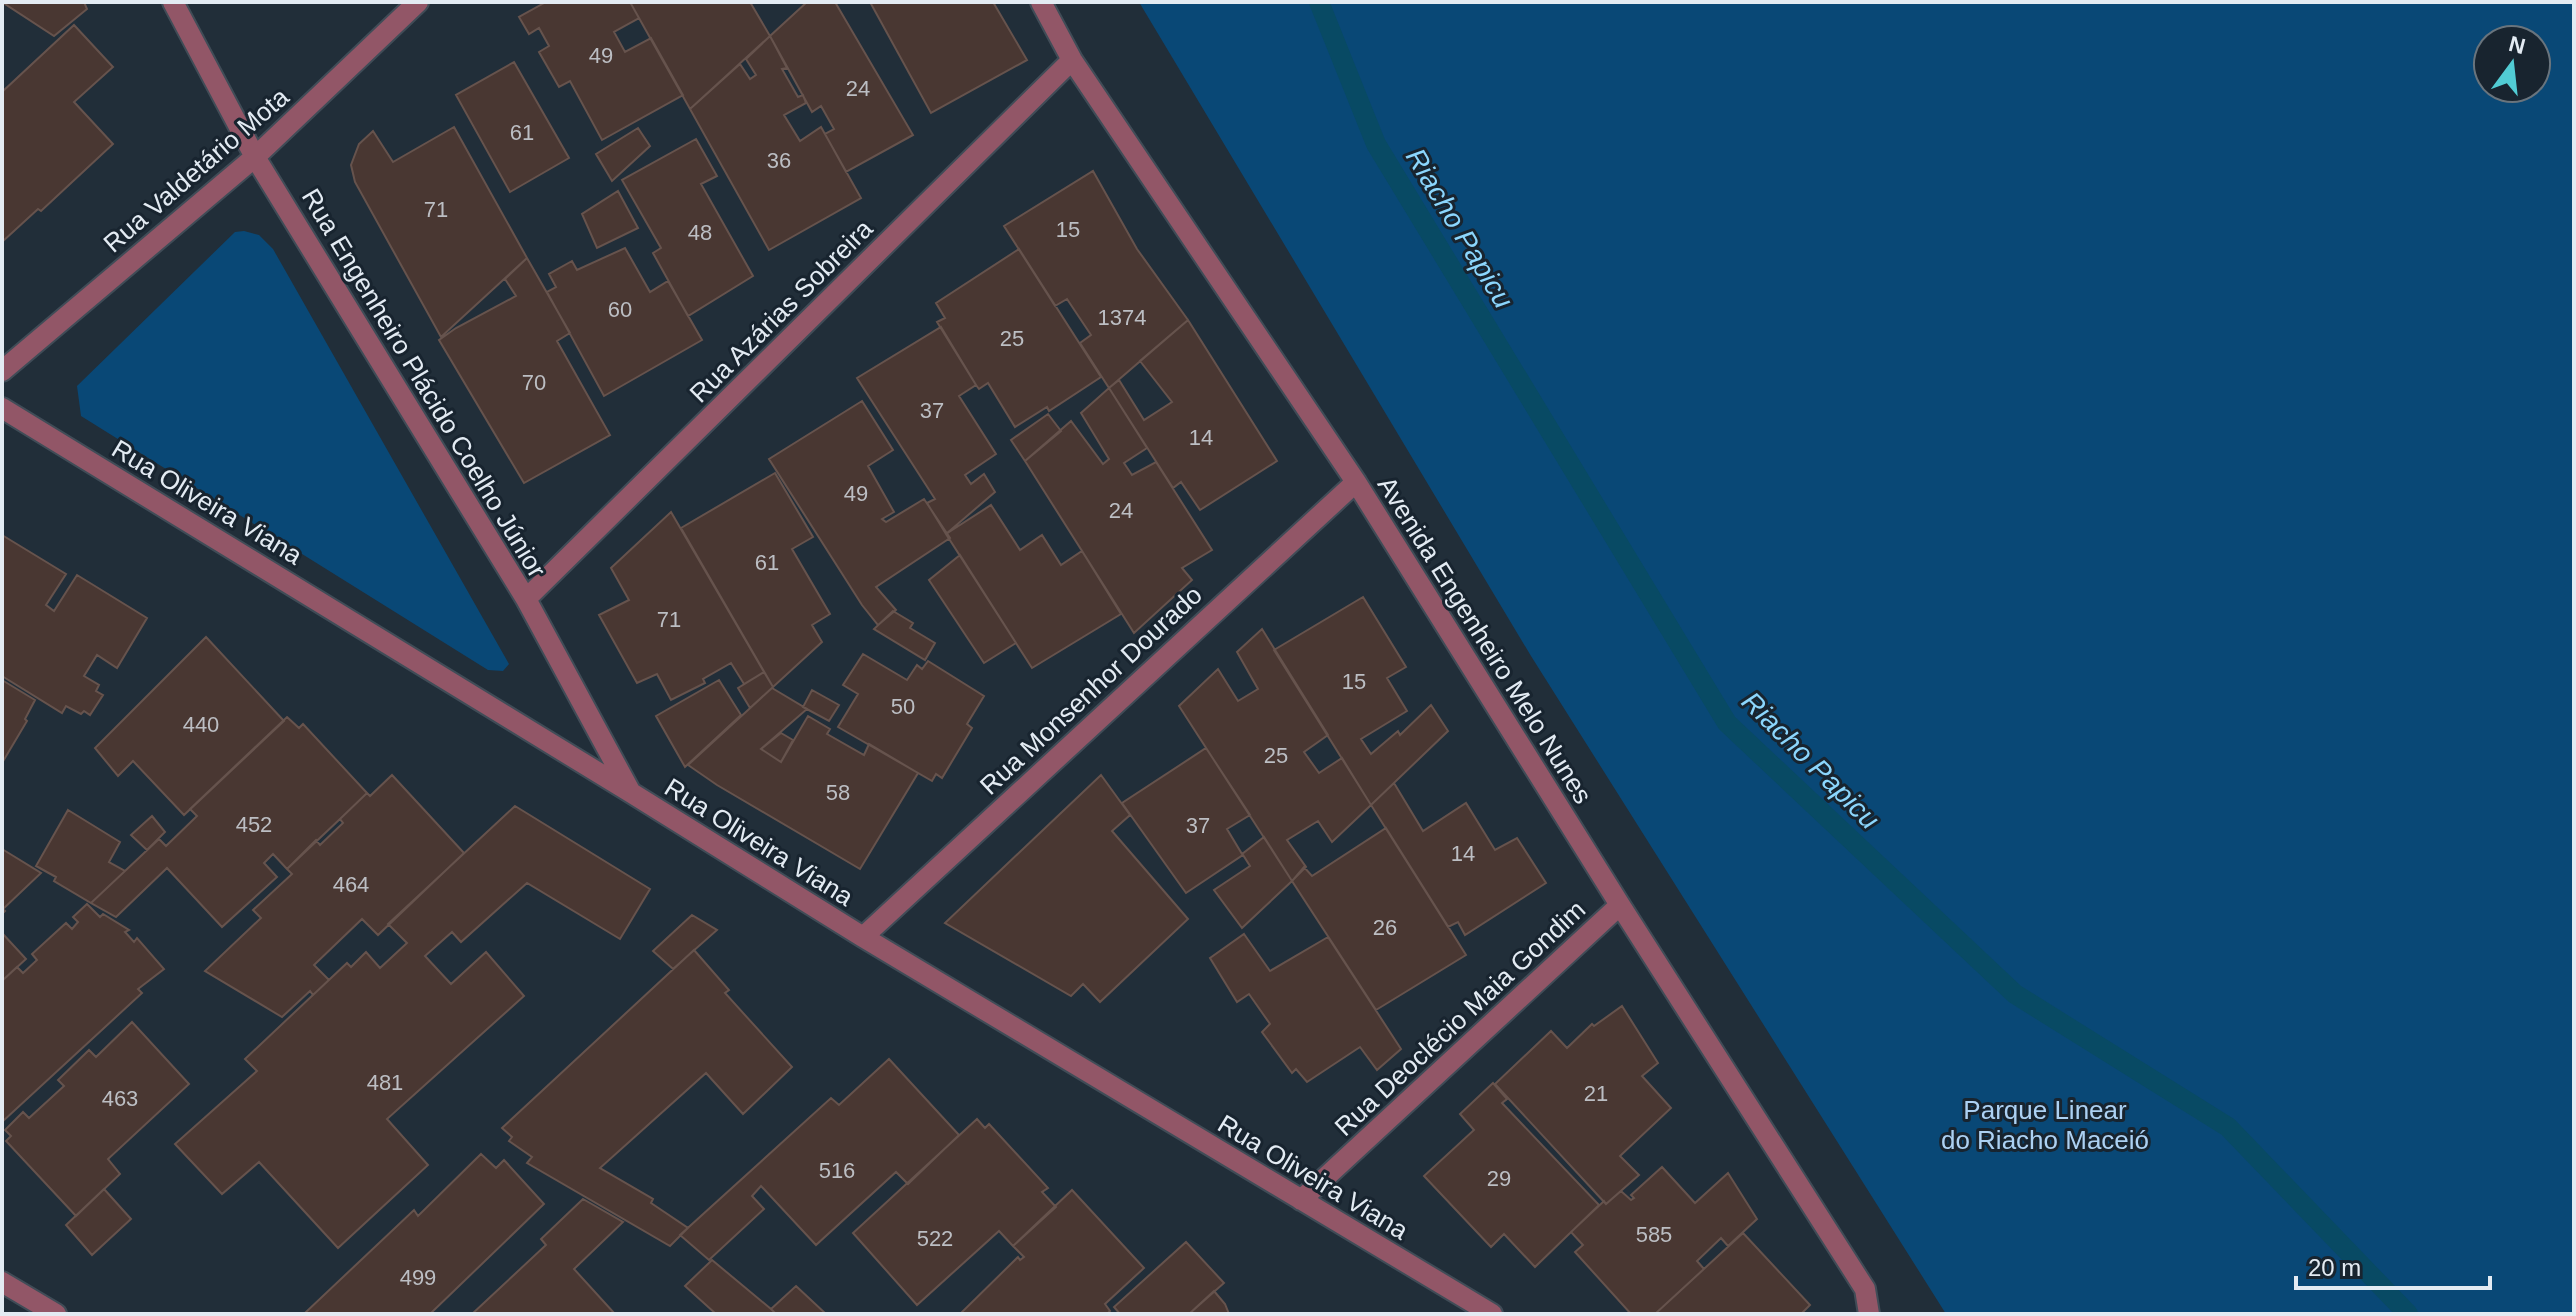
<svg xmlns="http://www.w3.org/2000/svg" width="2576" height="1316" font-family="Helvetica,sans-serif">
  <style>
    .green { fill: #094876; fill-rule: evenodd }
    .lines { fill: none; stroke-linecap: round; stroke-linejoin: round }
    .stream { stroke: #084a64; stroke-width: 20 }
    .building { fill: #493732; stroke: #66534d; stroke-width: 2 }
    .street-casing { stroke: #404c57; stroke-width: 24 }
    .street { stroke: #925667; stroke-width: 20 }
    .labels { text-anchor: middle; stroke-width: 6; stroke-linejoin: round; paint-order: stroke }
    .number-label { font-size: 22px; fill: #bcbec3 }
    .street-label { font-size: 26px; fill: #e3ebf3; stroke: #18242f }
    .park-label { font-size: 26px; fill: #acd1f3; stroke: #18242f }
    .water-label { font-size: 28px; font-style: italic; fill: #8bd6fd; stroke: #18242f }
  </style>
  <rect width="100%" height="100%" fill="#212e39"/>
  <!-- green -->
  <path class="green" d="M 1139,2 L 2574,2 L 2574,1314 L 1946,1314 L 1531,656 ZM 2488,40 L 2536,40 L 2536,88 L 2488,88 Z
    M 244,231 L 259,235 L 273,249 L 509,664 L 503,671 L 488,670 L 81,416 L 77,386 L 235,232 Z"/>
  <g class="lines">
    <!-- stream -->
    <path class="stream" d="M 1319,2 L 1376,144 L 1727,723 L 2015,994 L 2228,1127 L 2408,1314"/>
  </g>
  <!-- building -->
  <path class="building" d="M 2,2 L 84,2 L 87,9 L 54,36 Z
    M 546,2 L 630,2 L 639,18 L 614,32 L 625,52 L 651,38 L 683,95 L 602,140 L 570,81 L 559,87 L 539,52 L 549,46 L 539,28 L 529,34 L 519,17 Z
    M 630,2 L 750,2 L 770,36 L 690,109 Z
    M 807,2 L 835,2 L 913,135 L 846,172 L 825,134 L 834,129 L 821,106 L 812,112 L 770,36 Z
    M 870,2 L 993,2 L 1027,60 L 931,113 Z
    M 74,25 L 113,67 L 74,102 L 113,144 L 41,211 L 38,209 L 2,242 L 2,92 Z
    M 770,36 L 787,68 L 782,69 L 798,97 L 803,95 L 806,103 L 784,115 L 800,141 L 821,127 L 861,198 L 769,250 L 690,109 L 740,64 L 750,79 L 756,75 L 746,59 Z
    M 514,62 L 569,158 L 510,192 L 456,95 Z
    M 454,127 L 527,258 L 441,337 L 355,182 L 351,165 L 359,144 L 373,131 L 393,162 Z
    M 638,128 L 650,146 L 612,181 L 596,154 Z
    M 696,139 L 717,176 L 701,184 L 753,276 L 688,316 L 653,253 L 661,248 L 622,180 Z
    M 1093,171 L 1137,249 L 1188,320 L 1109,388 L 1080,343 L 1091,335 L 1067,299 L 1055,306 L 1004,226 Z
    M 618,191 L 638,228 L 597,248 L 582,214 Z
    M 625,248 L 650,292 L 668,281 L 702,340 L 604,396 L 547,292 L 556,287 L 549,274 L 572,261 L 577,270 Z
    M 1019,249 L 1101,377 L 1049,411 L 1047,407 L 1015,427 L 988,383 L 979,389 L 976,385 L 937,322 L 945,318 L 936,303 Z
    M 527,258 L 570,333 L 557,341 L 610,435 L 524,483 L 439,340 L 456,328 L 516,296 L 505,279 Z
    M 1188,320 L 1277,461 L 1200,510 L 1181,482 L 1173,488 L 1109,388 L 1119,380 L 1144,420 L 1172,402 L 1140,361 Z
    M 941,327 L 976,385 L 959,396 L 996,454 L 965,475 L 971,484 L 984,474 L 995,492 L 946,534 L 927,503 L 935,499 L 857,378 Z
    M 1109,388 L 1147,448 L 1124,463 L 1132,475 L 1156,462 L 1212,550 L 1182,568 L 1192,580 L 1134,633 L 1025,461 L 1071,421 L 1103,464 L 1109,459 L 1081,413 Z
    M 862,401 L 893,450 L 868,466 L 894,512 L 882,519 L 886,522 L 924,499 L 950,538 L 876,587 L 896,610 L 878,625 L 862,605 L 769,459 Z
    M 1048,414 L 1061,431 L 1025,461 L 1011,440 Z
    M 775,473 L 813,537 L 792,549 L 830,614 L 812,625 L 822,642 L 773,687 L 681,528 Z
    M 991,505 L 1020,550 L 1042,535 L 1061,565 L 1082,551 L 1121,614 L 1032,668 L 946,534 Z
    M 671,512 L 764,672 L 744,684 L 731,663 L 703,679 L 705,683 L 671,700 L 657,674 L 637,683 L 599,615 L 629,600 L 611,568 Z
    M 2,535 L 66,574 L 46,605 L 54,611 L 77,575 L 147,618 L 117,668 L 97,655 L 84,676 L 99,685 L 96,691 L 103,695 L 90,715 L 84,711 L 81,714 L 66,706 L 62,713 L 2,676 Z
    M 960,555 L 1016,643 L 984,663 L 929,580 Z
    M 1363,597 L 1406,667 L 1387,678 L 1407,711 L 1361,739 L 1371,754 L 1398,731 L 1400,735 L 1431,705 L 1448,731 L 1371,805 L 1274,650 Z
    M 893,611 L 913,623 L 910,628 L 935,643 L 925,660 L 874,629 Z
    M 1262,629 L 1328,735 L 1304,752 L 1319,773 L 1342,758 L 1371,805 L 1332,842 L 1318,821 L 1287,840 L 1306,867 L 1292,881 L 1179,706 L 1218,669 L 1238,701 L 1258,689 L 1237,652 Z
    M 206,637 L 284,721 L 184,815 L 133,761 L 118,776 L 95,748 Z
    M 863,654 L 907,680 L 917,665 L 922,669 L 928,661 L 984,696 L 967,724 L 972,728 L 942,778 L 936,774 L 932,781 L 838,727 L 858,694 L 843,685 Z
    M 764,672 L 773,687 L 750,708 L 738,688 Z
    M 2,680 L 35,700 L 25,719 L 27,721 L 2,763 Z
    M 719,680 L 741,715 L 685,767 L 656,716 Z
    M 772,688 L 807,709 L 761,749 L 781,762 L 808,716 L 830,729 L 827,734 L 864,755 L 869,744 L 918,773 L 860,869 L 717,785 L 688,765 Z
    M 812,690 L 839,705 L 829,721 L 803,707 Z
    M 287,717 L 299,728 L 303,724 L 367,793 L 340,819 L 287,869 L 273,854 L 264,863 L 277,877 L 222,927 L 167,868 L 116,917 L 91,903 L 159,839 L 166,846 L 197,816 L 190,809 Z
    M 781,733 L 793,740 L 781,762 L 761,749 Z
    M 1206,748 L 1250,815 L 1227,829 L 1242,854 L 1264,837 L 1292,881 L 1242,928 L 1214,890 L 1250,866 L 1243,855 L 1186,893 L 1122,803 Z
    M 392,775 L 464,853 L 378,935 L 362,919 L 314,965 L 329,980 L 313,995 L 310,991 L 282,1017 L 205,971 L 261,918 L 253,910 L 292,874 L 287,869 L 316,840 L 320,845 L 343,823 L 340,819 L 367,793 L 370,796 Z
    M 1101,775 L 1130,815 L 1112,831 L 1188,919 L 1100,1002 L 1083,984 L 1071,996 L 945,923 Z
    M 1394,783 L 1423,831 L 1466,803 L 1495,850 L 1517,838 L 1546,883 L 1465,935 L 1458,922 L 1448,927 L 1371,805 Z
    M 515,806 L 650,889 L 620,939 L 527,883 L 461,942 L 452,932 L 425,956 L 451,984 L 486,952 L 524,996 L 387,1119 L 428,1165 L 338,1248 L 259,1162 L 222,1194 L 175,1144 L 257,1071 L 245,1059 L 347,963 L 351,967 L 366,952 L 380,968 L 407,943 L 388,924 Z
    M 68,810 L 120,842 L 109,862 L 125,871 L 91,903 L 54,881 L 56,877 L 36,866 Z
    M 152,816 L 165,832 L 147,850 L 131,835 Z
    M 1386,828 L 1466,955 L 1376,1010 L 1292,881 L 1304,867 L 1312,876 Z
    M 2,849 L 41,873 L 3,909 L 5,911 L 2,914 Z
    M 87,904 L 100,917 L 103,914 L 129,930 L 125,932 L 134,942 L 137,938 L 164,969 L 138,989 L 142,993 L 2,1122 L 2,981 L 17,967 L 23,973 L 37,960 L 32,954 L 66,923 L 72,929 L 78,922 L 73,917 Z
    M 692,915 L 717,930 L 673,969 L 653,951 Z
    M 2,933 L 26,959 L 2,981 Z
    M 1244,934 L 1270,971 L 1328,937 L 1401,1049 L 1377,1070 L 1360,1047 L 1307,1082 L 1296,1069 L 1292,1073 L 1262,1032 L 1270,1024 L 1249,994 L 1237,1002 L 1210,958 Z
    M 694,950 L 729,990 L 725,993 L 792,1067 L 743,1114 L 706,1073 L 600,1168 L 653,1199 L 651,1203 L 688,1228 L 670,1246 L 527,1163 L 532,1157 L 509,1141 L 512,1137 L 502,1128 Z
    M 1622,1006 L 1658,1063 L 1642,1076 L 1671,1108 L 1620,1156 L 1639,1175 L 1606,1204 L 1495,1084 L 1551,1031 L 1567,1048 L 1592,1024 L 1594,1026 Z
    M 132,1022 L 189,1084 L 108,1159 L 120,1174 L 76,1216 L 6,1141 L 11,1136 L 5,1130 L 23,1112 L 29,1118 L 64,1086 L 58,1080 L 89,1050 L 96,1057 Z
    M 889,1059 L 959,1135 L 908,1184 L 896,1172 L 816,1245 L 761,1186 L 752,1196 L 764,1209 L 709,1260 L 680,1235 L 831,1098 L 839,1105 Z
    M 1493,1083 L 1507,1099 L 1502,1103 L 1599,1205 L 1535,1267 L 1504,1234 L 1491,1247 L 1424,1176 L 1474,1130 L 1460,1114 Z
    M 977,1119 L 985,1128 L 989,1124 L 1048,1188 L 1042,1192 L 1056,1207 L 1013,1246 L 999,1231 L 917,1305 L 853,1233 Z
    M 481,1154 L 496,1168 L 504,1160 L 544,1204 L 430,1314 L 308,1314 L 306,1312 L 414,1210 L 418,1216 Z
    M 1662,1167 L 1695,1203 L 1728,1173 L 1757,1219 L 1728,1246 L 1721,1238 L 1697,1261 L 1704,1269 L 1655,1314 L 1631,1314 L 1575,1252 L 1583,1245 L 1571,1232 L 1604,1201 L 1606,1204 L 1621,1191 L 1631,1200 L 1634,1198 L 1631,1195 Z
    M 104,1189 L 131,1219 L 92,1255 L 66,1225 Z
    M 1072,1190 L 1144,1268 L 1105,1304 L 1110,1311 L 1107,1314 L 960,1314 L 1018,1257 L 1020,1260 L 1024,1257 L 1013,1246 Z
    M 583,1199 L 623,1222 L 574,1269 L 615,1314 L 472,1314 L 546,1245 L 541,1239 Z
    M 1743,1233 L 1810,1305 L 1801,1314 L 1655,1314 Z
    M 1186,1242 L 1224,1283 L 1189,1314 L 1120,1314 L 1114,1307 Z
    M 712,1260 L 771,1309 L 776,1314 L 716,1314 L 685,1286 Z
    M 796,1286 L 826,1314 L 776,1314 L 771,1309 Z
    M 1214,1291 L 1225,1304 L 1229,1314 L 1189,1314 Z"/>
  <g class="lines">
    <defs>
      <path id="street" d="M 173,2 L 255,157 L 526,599 L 630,791
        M 1041,2 L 1072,60 L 1356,482 L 1620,905 L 1865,1289 L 1869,1314
        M 2,371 L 255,157 L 418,2
        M 2,408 L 630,792 L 863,937 L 1492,1314
        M 526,599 L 1072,60
        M 863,937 L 1356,482
        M 1301,1200 L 1620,905
        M 2,1282 L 56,1314"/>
    </defs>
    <!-- street casing -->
    <use href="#street" class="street-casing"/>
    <!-- street -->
    <use href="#street" class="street"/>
  </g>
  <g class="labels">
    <!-- number labels -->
    <g class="number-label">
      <text x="601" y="63">49</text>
      <text x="858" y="96">24</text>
      <text x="522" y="140">61</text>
      <text x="779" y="168">36</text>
      <text x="436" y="217">71</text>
      <text x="1068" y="237">15</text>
      <text x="700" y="240">48</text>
      <text x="620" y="317">60</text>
      <text x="1122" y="325">1374</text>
      <text x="1012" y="346">25</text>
      <text x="534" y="390">70</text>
      <text x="932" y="418">37</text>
      <text x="1201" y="445">14</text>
      <text x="856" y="501">49</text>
      <text x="1121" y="518">24</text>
      <text x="767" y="570">61</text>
      <text x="669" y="627">71</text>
      <text x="1354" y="689">15</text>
      <text x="903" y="714">50</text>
      <text x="201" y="732">440</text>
      <text x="1276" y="763">25</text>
      <text x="838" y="800">58</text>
      <text x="254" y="832">452</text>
      <text x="1198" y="833">37</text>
      <text x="1463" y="861">14</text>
      <text x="351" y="892">464</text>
      <text x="1385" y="935">26</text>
      <text x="385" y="1090">481</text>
      <text x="1596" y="1101">21</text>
      <text x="120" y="1106">463</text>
      <text x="837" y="1178">516</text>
      <text x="1499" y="1186">29</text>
      <text x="1654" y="1242">585</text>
      <text x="935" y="1246">522</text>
      <text x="418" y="1285">499</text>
    </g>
    <!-- street labels -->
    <g class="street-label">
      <text transform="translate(196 170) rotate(-41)" y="9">Rua Valdetário Mota</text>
      <text transform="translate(781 311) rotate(-45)" y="9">Rua Azárias Sobreira</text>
      <text transform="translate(424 383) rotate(59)" y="9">Rua Engenheiro Plácido Coelho Júnior</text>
      <text transform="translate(207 502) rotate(31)" y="9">Rua Oliveira Viana</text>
      <text transform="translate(1485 640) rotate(58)" y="9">Avenida Engenheiro Melo Nunes</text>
      <text transform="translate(1091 690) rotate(-43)" y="9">Rua Monsenhor Dourado</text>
      <text transform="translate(759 842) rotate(32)" y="9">Rua Oliveira Viana</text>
      <text transform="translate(1460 1018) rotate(-43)" y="9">Rua Deoclécio Maia Gondim</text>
      <text transform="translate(1313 1177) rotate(31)" y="9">Rua Oliveira Viana</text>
    </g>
    <!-- park labels -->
    <g class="park-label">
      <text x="2045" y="1119">Parque Linear<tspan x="2045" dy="30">do Riacho Maceió</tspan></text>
    </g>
    <!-- water labels -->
    <g class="water-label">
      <text transform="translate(1460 228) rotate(59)" y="10">Riacho Papicu</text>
      <text transform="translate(1811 760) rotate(45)" y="10">Riacho Papicu</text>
    </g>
  </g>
  <!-- border -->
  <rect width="2576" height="1316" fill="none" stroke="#e3ebf3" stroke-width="8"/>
  <!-- north arrow -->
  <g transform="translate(2512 64) rotate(15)"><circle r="38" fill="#18242f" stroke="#69747d" stroke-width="2"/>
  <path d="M0-6L14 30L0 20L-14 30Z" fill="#51ccd4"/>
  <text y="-12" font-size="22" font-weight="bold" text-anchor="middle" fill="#e3ebf3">N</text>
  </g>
  <!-- scale -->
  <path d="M2296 1276v12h194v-12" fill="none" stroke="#e3ebf3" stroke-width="4"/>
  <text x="2308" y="1276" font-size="24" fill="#e3ebf3" stroke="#18242f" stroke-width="6" paint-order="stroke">20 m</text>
</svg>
